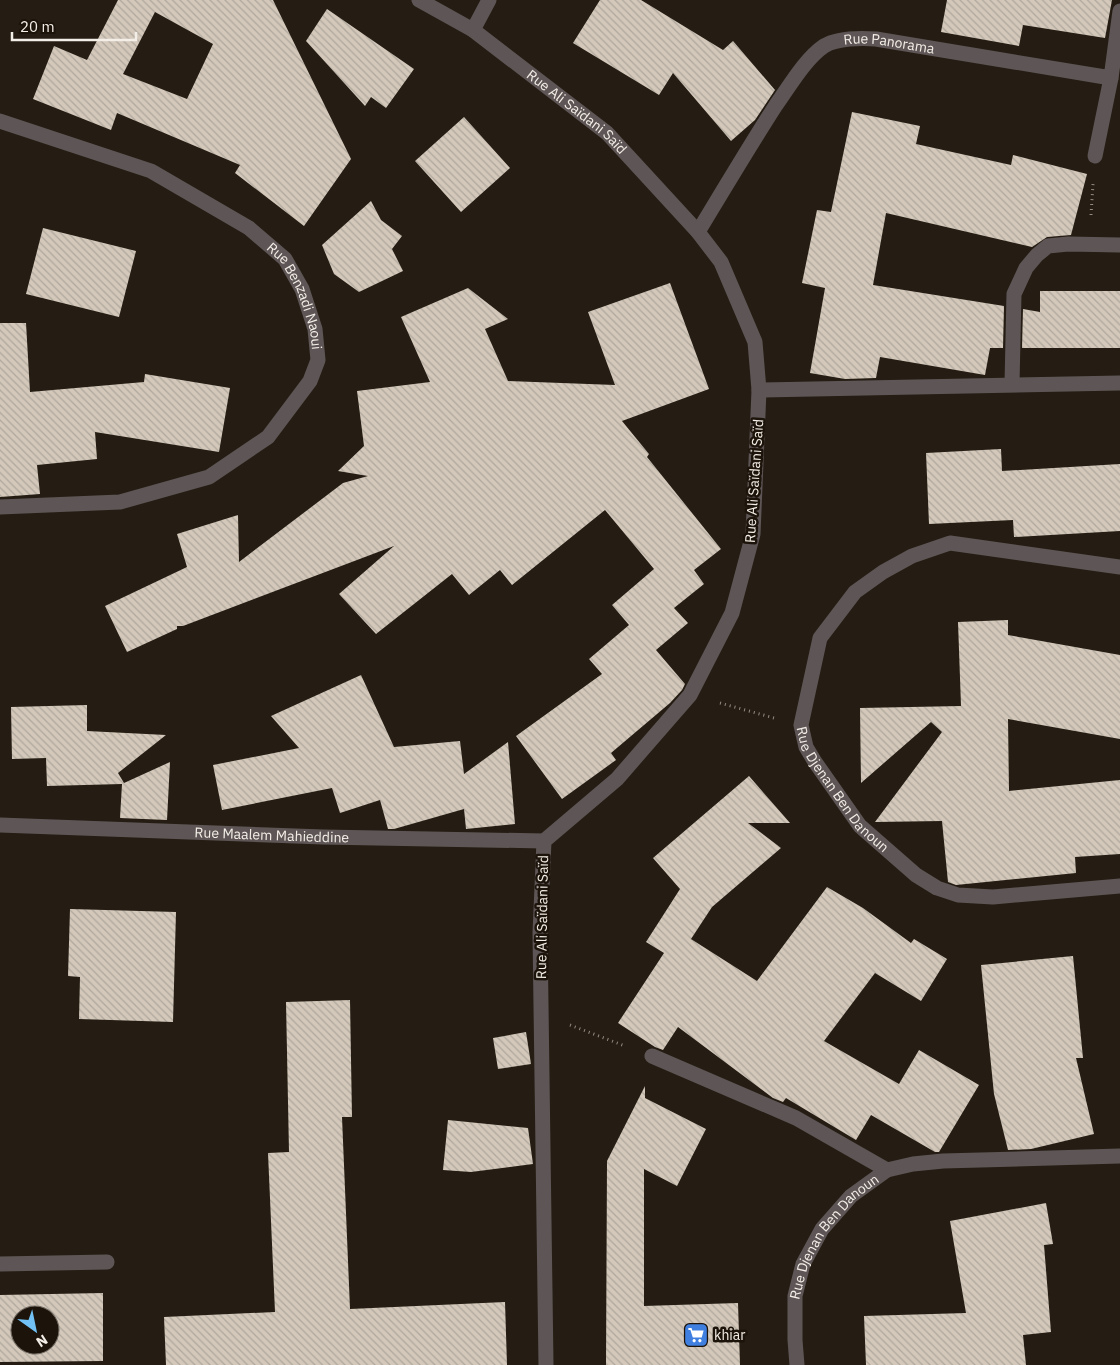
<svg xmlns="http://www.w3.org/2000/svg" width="1120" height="1365" font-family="'IBM Plex Sans',sans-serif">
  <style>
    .building { fill: url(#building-back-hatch); fill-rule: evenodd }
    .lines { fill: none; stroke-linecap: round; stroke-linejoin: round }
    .path { stroke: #938d84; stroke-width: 3; stroke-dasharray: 1 4; stroke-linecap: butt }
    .minor { stroke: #5e5656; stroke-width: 15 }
    .labels { text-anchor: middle; stroke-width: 5; stroke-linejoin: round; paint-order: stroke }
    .street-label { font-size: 14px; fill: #f3eee7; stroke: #1c140a }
    .poi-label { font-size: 14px; fill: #f3eee7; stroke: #1c140a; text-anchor: start }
  </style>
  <defs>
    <pattern id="building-back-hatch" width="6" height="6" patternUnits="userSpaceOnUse" patternTransform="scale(1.25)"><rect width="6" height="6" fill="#d3c8ba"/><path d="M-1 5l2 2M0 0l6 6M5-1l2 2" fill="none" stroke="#b0a89d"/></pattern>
  </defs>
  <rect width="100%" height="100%" fill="#251d13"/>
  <!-- building -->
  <path class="building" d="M 118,0 L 273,0 L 351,159 L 304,226 L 235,173 L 240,165 L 117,113 L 111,130 L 33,99 L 54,46 L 87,60 ZM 155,12 L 213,44 L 187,99 L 123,74 Z
    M 600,0 L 641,0 L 723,50 L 733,41 L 775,90 L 755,120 L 731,141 L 673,73 L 659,95 L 573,43 Z
    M 947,0 L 1112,0 L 1105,38 L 1023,25 L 1019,46 L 941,32 Z
    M 327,9 L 414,69 L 386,108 L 371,97 L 365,106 L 306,41 Z
    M 852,112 L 920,126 L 916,144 L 1011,165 L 1013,155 L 1087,174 L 1071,235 L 1047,237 L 1032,247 L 886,213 L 873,285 L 1004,306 L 1003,348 L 990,348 L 985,375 L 880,357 L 876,378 L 845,379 L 810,373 L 825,288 L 802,283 L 817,210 L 831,212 Z
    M 464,117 L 510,168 L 461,212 L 415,161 Z
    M 371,201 L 381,220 L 402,236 L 392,249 L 403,271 L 359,292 L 334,274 L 322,245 Z
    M 43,228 L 136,251 L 119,317 L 26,294 Z
    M 670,283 L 709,389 L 622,421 L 649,454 L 647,457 L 721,549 L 694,570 L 704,584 L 674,608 L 688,623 L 656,650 L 685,684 L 682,690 L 670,703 L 611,753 L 616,760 L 562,799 L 516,736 L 602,674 L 589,659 L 629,625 L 612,605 L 654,569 L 605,510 L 512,585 L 500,570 L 469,595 L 452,574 L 376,634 L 339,594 L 394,546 L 183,626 L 177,626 L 177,629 L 127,652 L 105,606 L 187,567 L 177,534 L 238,515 L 239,562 L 343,483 L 368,476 L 338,471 L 364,446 L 357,391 L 430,382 L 401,317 L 468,288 L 508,319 L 485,329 L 508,381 L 615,385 L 588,312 Z
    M 1040,291 L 1120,291 L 1120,348 L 1022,348 L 1023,309 L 1040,312 Z
    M 0,323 L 26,323 L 30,392 L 144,382 L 145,374 L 230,388 L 219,452 L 95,432 L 97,459 L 37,465 L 40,494 L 0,497 Z
    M 1001,449 L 1002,471 L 1120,464 L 1120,531 L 1014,537 L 1013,520 L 929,524 L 926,453 Z
    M 1008,620 L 1008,635 L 1120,655 L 1120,739 L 1008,719 L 1009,791 L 1120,780 L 1120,854 L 1075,857 L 1076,873 L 956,885 L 948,882 L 942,821 L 875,822 L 942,732 L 931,722 L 861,783 L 860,708 L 961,706 L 958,622 Z
    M 361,675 L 394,747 L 460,741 L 464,774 L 508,742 L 515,824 L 466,829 L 464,809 L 394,829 L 388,829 L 380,800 L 340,813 L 332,788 L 222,810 L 213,765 L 299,748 L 271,716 Z
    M 87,705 L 87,731 L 166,735 L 118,773 L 124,783 L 170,762 L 167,820 L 120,818 L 122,784 L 47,786 L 46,758 L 12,759 L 11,707 Z
    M 749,776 L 790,823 L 748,823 L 781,848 L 712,907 L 691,939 L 757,981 L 827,887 L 863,908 L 911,943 L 914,939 L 947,959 L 921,1001 L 875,973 L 824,1041 L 899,1084 L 919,1050 L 979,1085 L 939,1152 L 935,1152 L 871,1115 L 856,1140 L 786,1098 L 783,1102 L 773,1098 L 678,1027 L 663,1050 L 655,1047 L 618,1023 L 664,953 L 646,942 L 680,889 L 653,858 Z
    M 70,909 L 176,912 L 173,1022 L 79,1019 L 80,977 L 68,976 Z
    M 1073,956 L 1083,1058 L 1076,1058 L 1094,1134 L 1031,1149 L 1008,1150 L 994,1094 L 981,965 Z
    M 350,1000 L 352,1117 L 342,1117 L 350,1309 L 505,1302 L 507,1365 L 166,1365 L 164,1317 L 275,1312 L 268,1153 L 289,1152 L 286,1002 Z
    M 526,1032 L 531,1064 L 498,1069 L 493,1038 Z
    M 645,1086 L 645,1098 L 706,1129 L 677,1186 L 644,1169 L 644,1306 L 738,1303 L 740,1365 L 606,1365 L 607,1161 Z
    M 448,1120 L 528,1128 L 533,1164 L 471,1172 L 443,1170 Z
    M 1046,1203 L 1053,1244 L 1044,1245 L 1051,1332 L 1023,1335 L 1026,1365 L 866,1365 L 864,1316 L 966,1313 L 950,1221 Z
    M 103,1293 L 103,1361 L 0,1362 L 0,1295 ZM 20,1315 L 50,1315 L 50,1345 L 20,1345 Z"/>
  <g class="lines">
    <!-- path -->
    <path class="path" d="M 1091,215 L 1093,184
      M 720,703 L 774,718
      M 570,1025 L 625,1046"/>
    <!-- minor -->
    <g class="minor">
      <path id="s1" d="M 419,0 L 473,30 L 607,133 L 698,232 L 721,262 L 755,342 L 759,390 L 753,534 L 732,613 L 690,695 L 617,779 L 544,841 L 540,933 L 546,1365"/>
      <path d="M 473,30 L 489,0"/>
      <path id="s2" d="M 0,121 L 151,171 L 249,228 L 285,259 L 302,289 L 315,329 L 318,360 L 310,381 L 268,437 L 209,477 L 120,502 L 0,507"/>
      <path d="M 1095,156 L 1111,78"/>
      <path id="s3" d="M 698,232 C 724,189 749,147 776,105 C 789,87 805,59 824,46 C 837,38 862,38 876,39 L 1111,78 L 1120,11"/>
      <path d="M 1012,384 L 1014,294 L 1026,268 L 1037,255 L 1048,246 L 1068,244 L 1120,245"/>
      <path d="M 759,390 L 1120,383"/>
      <path id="s4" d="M 1120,567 L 950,543 L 912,556 L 883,572 L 855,592 L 820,638 L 801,725 L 806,747 L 815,762 L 860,826 L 916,875 L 937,888 L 958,895 L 993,897 L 1120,886"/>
      <path id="s5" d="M 0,825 L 323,837 L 544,841"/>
      <path d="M 652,1056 L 796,1118 L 887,1170"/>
      <path d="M 0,1264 L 107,1262"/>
      <path id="s6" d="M 797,1365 L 795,1340 L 795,1296 L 803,1264 L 822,1229 L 851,1196 L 887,1170 L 913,1164 L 943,1161 L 1120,1156"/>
    </g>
  </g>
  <!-- icons -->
  <defs>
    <symbol id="supermarket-square" viewBox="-11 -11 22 22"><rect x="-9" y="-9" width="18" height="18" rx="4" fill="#3f7fe0" stroke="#1c140a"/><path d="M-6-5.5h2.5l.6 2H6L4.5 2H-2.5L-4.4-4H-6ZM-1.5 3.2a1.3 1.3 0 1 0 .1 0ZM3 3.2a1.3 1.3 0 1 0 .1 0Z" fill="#fff"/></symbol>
  </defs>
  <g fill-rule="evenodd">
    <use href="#supermarket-square" x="682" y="1321" width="28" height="28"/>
  </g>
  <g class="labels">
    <!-- street labels -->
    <g class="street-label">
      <text dy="5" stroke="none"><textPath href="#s3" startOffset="292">Rue Panorama</textPath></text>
      <text dy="5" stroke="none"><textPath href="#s1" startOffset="194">Rue Ali Saïdani Saïd</textPath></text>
      <text dy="5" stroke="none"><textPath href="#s2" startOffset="358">Rue Benzadi Naoui</textPath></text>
      <text transform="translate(754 481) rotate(-86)" y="5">Rue Ali Saïdani Saïd</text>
      <text dy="5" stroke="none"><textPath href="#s4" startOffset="504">Rue Djenan Ben Danoun</textPath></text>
      <text dy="5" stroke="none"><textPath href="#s5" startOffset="272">Rue Maalem Mahieddine</textPath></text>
      <text transform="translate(542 917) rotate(-89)" y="5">Rue Ali Saïdani Saïd</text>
      <text dy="5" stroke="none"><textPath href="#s6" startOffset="142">Rue Djenan Ben Danoun</textPath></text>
    </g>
    <!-- poi labels -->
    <g class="poi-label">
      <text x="714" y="1340">khiar</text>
    </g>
  </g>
  <!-- north arrow -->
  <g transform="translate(35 1330) rotate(147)"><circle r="24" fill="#1c140a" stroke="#726b62"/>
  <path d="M0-4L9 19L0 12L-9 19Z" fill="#71c1f5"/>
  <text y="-8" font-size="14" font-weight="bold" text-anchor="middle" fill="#f3eee7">N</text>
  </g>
  <!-- scale -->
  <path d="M12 32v8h124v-8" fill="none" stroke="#f3eee7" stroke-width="2.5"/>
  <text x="20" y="32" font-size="15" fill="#f3eee7" stroke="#1c140a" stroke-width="4" paint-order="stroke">20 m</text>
</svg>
